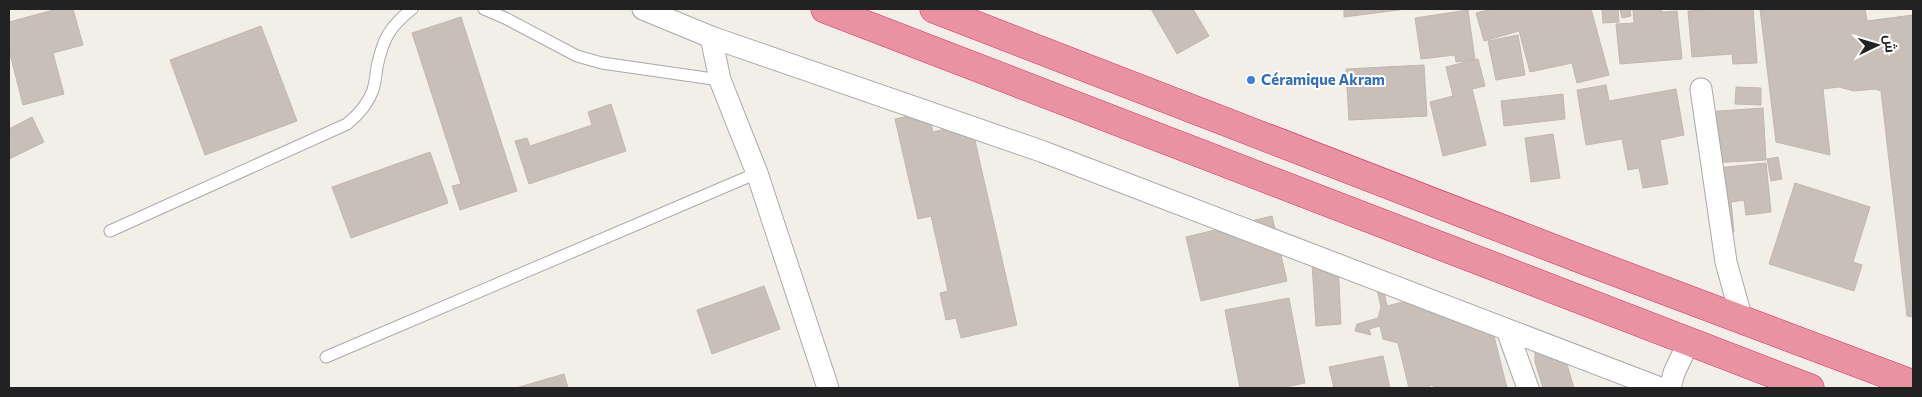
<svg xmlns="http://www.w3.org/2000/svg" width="1922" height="397" font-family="Commissioner,Cairo,sans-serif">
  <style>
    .building { fill: #c7bfb8; stroke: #c4b6ab }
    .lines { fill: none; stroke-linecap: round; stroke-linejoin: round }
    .lane-casing { stroke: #a9a9a9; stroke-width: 13 }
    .street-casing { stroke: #a9a9a9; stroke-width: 23 }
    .highway-casing { stroke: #dc2a67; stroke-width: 29 }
    .lane { stroke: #fff; stroke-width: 11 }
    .street { stroke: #fff; stroke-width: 21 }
    .highway { stroke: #e892a2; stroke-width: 28 }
    .shop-dot { fill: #3f7fe0; stroke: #fff; stroke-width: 2 }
    .labels { text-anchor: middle; stroke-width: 4; stroke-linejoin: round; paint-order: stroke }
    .shop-label { font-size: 15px; font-weight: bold; fill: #366cbe; stroke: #fff; text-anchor: start }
  </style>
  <rect width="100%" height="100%" fill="#f2efe9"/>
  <!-- building -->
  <path class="building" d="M 57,9 L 73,9 L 83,45 L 53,53 L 64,94 L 23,105 L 9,50 L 9,22 Z
    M 1151,9 L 1193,9 L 1209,36 L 1177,54 Z
    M 1344,9 L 1406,9 L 1344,17 Z
    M 1492,9 L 1591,9 L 1609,75 L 1577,83 L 1572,63 L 1530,72 L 1519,31 L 1484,41 L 1476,13 Z
    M 1602,9 L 1618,9 L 1619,22 L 1603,23 Z
    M 1620,9 L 1630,9 L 1631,16 L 1622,18 Z
    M 1633,9 L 1661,9 L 1662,12 L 1677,11 L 1682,59 L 1620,64 L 1616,24 L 1634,23 Z
    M 1722,9 L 1753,9 L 1757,63 L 1733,64 L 1732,54 L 1692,57 L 1688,11 Z
    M 1760,9 L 1865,9 L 1867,21 L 1913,15 L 1913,317 L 1907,316 L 1881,91 L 1875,89 L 1854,91 L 1839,87 L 1823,89 L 1830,155 L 1776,142 Z
    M 1468,10 L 1475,60 L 1456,62 L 1455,55 L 1421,59 L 1415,18 Z
    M 461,17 L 517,191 L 460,210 L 452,186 L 461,184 L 412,33 Z
    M 261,26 L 297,121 L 205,155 L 170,60 Z
    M 1518,35 L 1525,75 L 1496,80 L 1488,41 Z
    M 1478,59 L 1485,86 L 1472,89 L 1486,145 L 1443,156 L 1430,102 L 1453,96 L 1446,67 Z
    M 1424,65 L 1427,116 L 1349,120 L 1346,69 Z
    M 1606,85 L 1609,101 L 1676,89 L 1684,135 L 1660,140 L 1668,184 L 1643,188 L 1639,168 L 1628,170 L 1622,139 L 1586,145 L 1577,90 Z
    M 1736,87 L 1761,88 L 1761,105 L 1735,104 Z
    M 1563,94 L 1565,119 L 1504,126 L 1501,101 Z
    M 611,104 L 626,151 L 529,184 L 515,141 L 527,138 L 530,146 L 592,125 L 588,112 Z
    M 1763,108 L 1766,160 L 1708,163 L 1705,112 Z
    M 928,112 L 933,132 L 971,123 L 1017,325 L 961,338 L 956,318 L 946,320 L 940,293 L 948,291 L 931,216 L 918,219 L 895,119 Z
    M 32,117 L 44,142 L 9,159 L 9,129 Z
    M 1553,134 L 1560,178 L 1531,182 L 1525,138 Z
    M 430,152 L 448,203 L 351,238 L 332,187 Z
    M 1778,157 L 1782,179 L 1771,181 L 1767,159 Z
    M 1766,163 L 1771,212 L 1746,215 L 1744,200 L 1731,202 L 1734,232 L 1713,234 L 1706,169 Z
    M 1795,183 L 1870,207 L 1853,262 L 1862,265 L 1854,291 L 1769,264 Z
    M 1272,216 L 1287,281 L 1201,301 L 1186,237 Z
    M 1338,263 L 1341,324 L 1316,326 L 1312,264 Z
    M 1376,285 L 1383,287 L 1387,306 L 1422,297 L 1425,312 L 1437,309 L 1491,324 L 1507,388 L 1442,388 L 1429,385 L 1430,388 L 1409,388 L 1398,343 L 1383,339 L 1380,326 L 1369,329 L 1371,335 L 1355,331 L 1357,324 L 1378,318 L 1381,307 Z
    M 764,286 L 780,329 L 712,354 L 697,310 Z
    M 1289,298 L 1305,383 L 1280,388 L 1240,388 L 1225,310 Z
    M 1563,351 L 1574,388 L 1543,388 L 1535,362 L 1535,352 Z
    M 1383,356 L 1390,388 L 1334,388 L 1329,367 Z
    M 564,374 L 568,388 L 516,388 Z"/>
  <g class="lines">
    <defs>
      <path id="lane" d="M 484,9 L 505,18 L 577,56 L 602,63 L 720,80
        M 110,231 L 347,124 C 358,115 368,104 373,90 C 375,83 376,75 377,67 C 383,39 389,27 412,9
        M 326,357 L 757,173"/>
      <path id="street" d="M 643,9 L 711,37 L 1041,151 L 1660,388
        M 711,37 L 720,80 L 757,173 L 828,388
        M 1701,89 L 1726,262 L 1742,320
        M 1507,330 L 1528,388
        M 1670,388 L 1674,373 L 1689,341"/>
      <path id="highway" d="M 825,9 L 1810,388
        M 934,9 L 1578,258 L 1913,384"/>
    </defs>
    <!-- lane casing -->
    <use href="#lane" class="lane-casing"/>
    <!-- street casing -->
    <use href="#street" class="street-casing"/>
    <!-- highway casing -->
    <use href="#highway" class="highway-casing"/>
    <!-- lane -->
    <use href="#lane" class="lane"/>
    <!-- street -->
    <use href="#street" class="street"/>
    <!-- highway -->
    <use href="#highway" class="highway"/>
  </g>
  <!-- markers -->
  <circle class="shop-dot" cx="1251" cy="80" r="5"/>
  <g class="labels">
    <!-- shop labels -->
    <g class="shop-label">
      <text x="1261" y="85">Céramique Akram</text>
    </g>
  </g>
  <!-- border -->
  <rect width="1922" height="397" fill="none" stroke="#222222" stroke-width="20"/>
  <!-- north arrow -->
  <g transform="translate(1877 45) rotate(85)" stroke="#ffffff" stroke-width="4" paint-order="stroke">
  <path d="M0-4L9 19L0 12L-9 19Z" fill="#222222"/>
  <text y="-8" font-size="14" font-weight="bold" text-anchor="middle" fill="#222222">ش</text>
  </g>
</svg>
